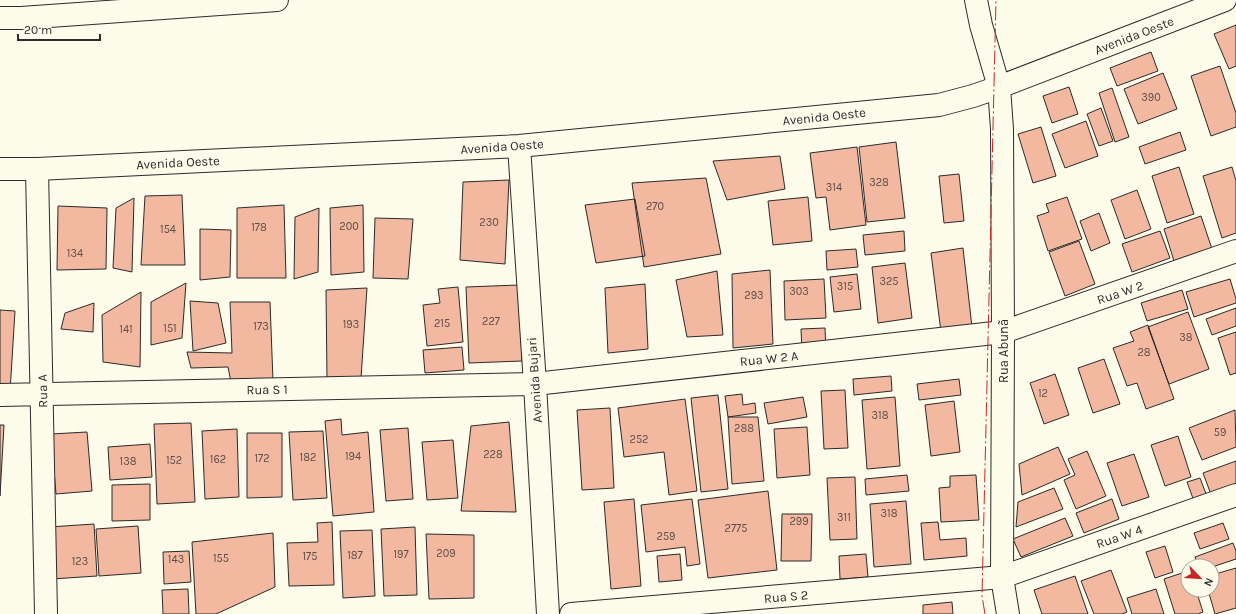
<svg xmlns="http://www.w3.org/2000/svg" width="1236" height="614" font-family="Karla,sans-serif">
  <style>
    .building { fill: #f2b8a0; stroke: #2b2b2b }
    .lines { fill: none; stroke-linecap: round; stroke-linejoin: round }
    .street-casing { stroke: #2b2b2b; stroke-width: 24 }
    .primary-casing { stroke: #2b2b2b; stroke-width: 24 }
    .street { stroke: #fdfbea; stroke-width: 22 }
    .primary { stroke: #fdfbea; stroke-width: 22 }
    .power { stroke: #c62828; stroke-width: 1; stroke-dasharray: 14 3 2 3; stroke-linecap: butt }
    .labels { text-anchor: middle; stroke-width: 3; stroke-linejoin: round; paint-order: stroke }
    .number-label { font-size: 11px; fill: #5d4e48 }
    .street-label { font-size: 13px; fill: #2b2b2b; stroke: #fdfbea }
  </style>
  <rect width="100%" height="100%" fill="#fdfbea"/>
  <!-- building -->
  <path class="building" d="M 1236,25 L 1236,66 L 1229,69 L 1214,34 Z
    M 1151,52 L 1158,71 L 1117,86 L 1110,68 Z
    M 1220,66 L 1236,113 L 1236,127 L 1211,136 L 1191,76 Z
    M 1163,73 L 1177,109 L 1138,124 L 1124,89 Z
    M 1069,87 L 1078,114 L 1052,123 L 1043,96 Z
    M 1112,88 L 1129,137 L 1115,142 L 1099,93 Z
    M 1101,108 L 1113,141 L 1099,146 L 1087,114 Z
    M 1086,121 L 1098,156 L 1065,168 L 1052,134 Z
    M 1041,127 L 1056,176 L 1033,183 L 1018,134 Z
    M 1180,132 L 1186,150 L 1145,164 L 1139,147 Z
    M 896,142 L 905,218 L 867,222 L 859,147 Z
    M 857,147 L 866,225 L 830,230 L 826,197 L 816,198 L 810,153 Z
    M 780,156 L 785,189 L 727,200 L 713,161 Z
    M 1179,167 L 1194,214 L 1167,223 L 1152,176 Z
    M 1232,167 L 1236,181 L 1236,233 L 1222,238 L 1203,176 Z
    M 959,174 L 964,221 L 944,223 L 939,176 Z
    M 706,178 L 721,254 L 644,267 L 632,183 Z
    M 509,180 L 505,264 L 460,260 L 463,182 Z
    M 1137,190 L 1151,229 L 1125,239 L 1111,200 Z
    M 182,195 L 185,265 L 141,265 L 145,196 Z
    M 808,197 L 812,241 L 773,245 L 768,201 Z
    M 1067,197 L 1082,239 L 1048,251 L 1037,216 L 1049,212 L 1046,204 Z
    M 134,198 L 132,272 L 113,268 L 116,208 Z
    M 635,199 L 645,256 L 596,263 L 585,205 Z
    M 284,205 L 286,278 L 237,278 L 237,208 Z
    M 363,205 L 364,272 L 331,275 L 330,208 Z
    M 58,206 L 107,208 L 106,269 L 57,270 Z
    M 319,208 L 318,272 L 294,279 L 295,217 Z
    M 1099,213 L 1110,243 L 1091,251 L 1080,221 Z
    M 1201,216 L 1213,252 L 1175,264 L 1164,229 Z
    M 375,218 L 413,219 L 408,279 L 373,278 Z
    M 200,229 L 231,230 L 230,277 L 200,280 Z
    M 904,231 L 905,251 L 865,255 L 863,235 Z
    M 1160,231 L 1170,258 L 1132,272 L 1122,244 Z
    M 1079,241 L 1095,284 L 1065,296 L 1049,252 Z
    M 963,248 L 972,327 L 941,332 L 931,253 Z
    M 856,249 L 858,267 L 827,270 L 826,251 Z
    M 905,263 L 912,318 L 878,323 L 872,267 Z
    M 770,270 L 773,344 L 733,348 L 732,274 Z
    M 717,271 L 723,335 L 687,337 L 676,280 Z
    M 857,274 L 861,309 L 834,312 L 830,277 Z
    M 824,279 L 826,318 L 785,320 L 784,281 Z
    M 1230,279 L 1236,299 L 1236,303 L 1194,317 L 1186,292 Z
    M 186,283 L 182,338 L 151,345 L 151,302 Z
    M 645,284 L 648,349 L 608,353 L 605,288 Z
    M 519,285 L 522,361 L 469,363 L 466,287 Z
    M 458,287 L 463,342 L 427,346 L 423,305 L 440,303 L 438,289 Z
    M 367,288 L 361,378 L 327,380 L 326,290 Z
    M 1182,290 L 1188,309 L 1147,321 L 1141,303 Z
    M 141,292 L 140,367 L 103,362 L 102,315 Z
    M 190,301 L 218,303 L 226,343 L 193,351 Z
    M 230,302 L 270,302 L 273,381 L 231,382 L 228,367 L 191,368 L 187,352 L 232,353 Z
    M 94,303 L 93,332 L 61,329 L 65,313 Z
    M 1236,308 L 1236,326 L 1212,335 L 1206,319 Z
    M 0,310 L 15,311 L 10,392 L 0,391 Z
    M 1188,312 L 1209,369 L 1169,384 L 1148,327 Z
    M 1148,325 L 1174,399 L 1146,409 L 1137,383 L 1127,386 L 1113,348 L 1134,341 L 1130,332 Z
    M 825,328 L 826,350 L 802,352 L 801,329 Z
    M 1236,332 L 1236,373 L 1230,375 L 1218,338 Z
    M 462,347 L 464,370 L 425,373 L 423,350 Z
    M 1104,359 L 1120,404 L 1093,413 L 1078,368 Z
    M 1055,374 L 1069,415 L 1044,424 L 1030,383 Z
    M 891,376 L 892,391 L 854,395 L 853,379 Z
    M 959,379 L 961,395 L 919,400 L 917,384 Z
    M 845,390 L 848,448 L 824,449 L 821,391 Z
    M 742,394 L 743,405 L 755,403 L 756,413 L 728,417 L 725,396 Z
    M 718,395 L 728,489 L 701,492 L 691,398 Z
    M 803,397 L 807,417 L 768,424 L 764,403 Z
    M 895,397 L 900,466 L 867,469 L 862,400 Z
    M 685,399 L 697,491 L 669,495 L 664,452 L 624,457 L 618,408 Z
    M 954,401 L 960,452 L 931,456 L 925,405 Z
    M 610,408 L 614,488 L 582,490 L 577,410 Z
    M 1235,410 L 1236,447 L 1202,460 L 1189,428 Z
    M 728,417 L 758,417 L 764,481 L 732,484 Z
    M 341,419 L 342,435 L 368,432 L 374,512 L 333,516 L 325,421 Z
    M 509,422 L 516,512 L 461,511 L 471,426 Z
    M 191,423 L 195,502 L 157,504 L 154,424 Z
    M 0,425 L 4,425 L 0,496 Z
    M 807,427 L 810,475 L 777,478 L 774,429 Z
    M 408,428 L 413,499 L 386,501 L 380,430 Z
    M 237,429 L 239,497 L 205,499 L 202,431 Z
    M 323,431 L 327,498 L 293,500 L 289,432 Z
    M 87,432 L 92,491 L 56,494 L 51,434 Z
    M 247,433 L 282,433 L 282,497 L 247,498 Z
    M 1178,436 L 1191,477 L 1165,486 L 1151,445 Z
    M 453,440 L 458,498 L 427,500 L 422,442 Z
    M 150,444 L 152,477 L 110,480 L 108,447 Z
    M 1058,447 L 1070,474 L 1022,495 L 1019,464 Z
    M 1087,451 L 1106,496 L 1076,509 L 1064,480 L 1075,475 L 1068,459 Z
    M 1134,454 L 1149,497 L 1122,506 L 1107,463 Z
    M 1236,461 L 1236,491 L 1213,500 L 1203,473 Z
    M 907,475 L 909,491 L 866,495 L 865,479 Z
    M 976,475 L 979,520 L 941,522 L 939,488 L 950,487 L 950,476 Z
    M 855,477 L 857,539 L 830,540 L 827,478 Z
    M 1200,478 L 1208,499 L 1195,504 L 1187,482 Z
    M 150,484 L 150,520 L 112,521 L 112,485 Z
    M 1054,488 L 1063,509 L 1016,527 L 1018,502 Z
    M 768,491 L 777,570 L 708,578 L 698,500 Z
    M 634,499 L 641,586 L 611,589 L 604,502 Z
    M 692,499 L 700,564 L 687,566 L 685,547 L 646,552 L 641,505 Z
    M 1112,499 L 1119,519 L 1084,533 L 1076,513 Z
    M 906,501 L 911,564 L 874,567 L 870,504 Z
    M 782,514 L 812,514 L 811,561 L 781,561 Z
    M 1065,518 L 1073,536 L 1021,557 L 1013,539 Z
    M 332,522 L 334,585 L 289,586 L 287,543 L 318,542 L 317,523 Z
    M 938,522 L 940,540 L 966,538 L 967,556 L 924,560 L 921,523 Z
    M 1223,523 L 1229,539 L 1200,549 L 1194,533 Z
    M 94,524 L 97,576 L 52,579 L 49,527 Z
    M 138,526 L 141,573 L 99,576 L 96,529 Z
    M 415,527 L 417,595 L 384,596 L 381,529 Z
    M 372,530 L 375,596 L 343,598 L 340,531 Z
    M 273,533 L 275,587 L 216,614 L 196,614 L 192,542 Z
    M 426,534 L 474,535 L 474,598 L 429,599 Z
    M 1233,543 L 1236,551 L 1236,559 L 1212,567 L 1212,566 L 1198,566 L 1195,557 Z
    M 1165,546 L 1173,572 L 1155,578 L 1146,552 Z
    M 189,551 L 191,582 L 164,584 L 163,552 Z
    M 680,554 L 682,580 L 659,582 L 657,556 Z
    M 866,554 L 868,577 L 840,579 L 839,556 Z
    M 1236,568 L 1236,608 L 1215,614 L 1208,590 L 1212,590 L 1212,575 Z
    M 1111,570 L 1127,612 L 1122,614 L 1094,614 L 1081,581 Z
    M 1188,571 L 1188,590 L 1196,590 L 1203,612 L 1198,614 L 1175,614 L 1164,579 Z
    M 1075,576 L 1088,614 L 1042,614 L 1034,590 Z
    M 188,589 L 189,614 L 163,614 L 162,590 Z
    M 1156,589 L 1164,614 L 1132,614 L 1127,598 Z
    M 952,602 L 953,614 L 923,614 L 923,605 Z"/>
  <g class="lines">
    <defs>
      <path id="street" d="M 976,0 L 981,25 L 999,87 L 1002,129 L 1003,332 L 1002,577 L 1008,614
        M 519,146 L 535,384 L 548,614
        M 0,169 L 37,169 L 519,146 L 939,105 L 973,96 L 999,87 L 1225,0
        M 37,169 L 46,614
        M 0,395 L 535,384 L 1003,332 L 1236,251
        M 571,614 L 1002,577 L 1236,495"/>
      <path id="primary" d="M 0,18 L 21,18 L 277,0"/>
    </defs>
    <!-- street casing -->
    <use href="#street" class="street-casing"/>
    <!-- primary casing -->
    <use href="#primary" class="primary-casing"/>
    <!-- street -->
    <use href="#street" class="street"/>
    <!-- primary -->
    <use href="#primary" class="primary"/>
    <!-- power -->
    <path class="power" d="M 985,614 L 982,596 L 996,0"/>
  </g>
  <g class="labels">
    <!-- number labels -->
    <g class="number-label">
      <text x="1151" y="101">390</text>
      <text x="879" y="186">328</text>
      <text x="834" y="191">314</text>
      <text x="655" y="210">270</text>
      <text x="489" y="226">230</text>
      <text x="349" y="230">200</text>
      <text x="259" y="231">178</text>
      <text x="168" y="233">154</text>
      <text x="75" y="257">134</text>
      <text x="889" y="285">325</text>
      <text x="845" y="290">315</text>
      <text x="799" y="295">303</text>
      <text x="754" y="299">293</text>
      <text x="491" y="325">227</text>
      <text x="442" y="327">215</text>
      <text x="351" y="328">193</text>
      <text x="261" y="330">173</text>
      <text x="170" y="332">151</text>
      <text x="126" y="333">141</text>
      <text x="1186" y="341">38</text>
      <text x="1144" y="356">28</text>
      <text x="1043" y="397">12</text>
      <text x="880" y="419">318</text>
      <text x="744" y="432">288</text>
      <text x="1220" y="436">59</text>
      <text x="639" y="443">252</text>
      <text x="493" y="458">228</text>
      <text x="353" y="460">194</text>
      <text x="308" y="461">182</text>
      <text x="262" y="462">172</text>
      <text x="218" y="463">162</text>
      <text x="174" y="464">152</text>
      <text x="128" y="465">138</text>
      <text x="889" y="517">318</text>
      <text x="844" y="521">311</text>
      <text x="799" y="525">299</text>
      <text x="736" y="532">2775</text>
      <text x="666" y="540">259</text>
      <text x="446" y="557">209</text>
      <text x="401" y="558">197</text>
      <text x="355" y="559">187</text>
      <text x="310" y="560">175</text>
      <text x="221" y="562">155</text>
      <text x="176" y="563">143</text>
      <text x="80" y="565">123</text>
    </g>
    <!-- street labels -->
    <g class="street-label">
      <text transform="translate(1134 35) rotate(-21)" y="5">Avenida Oeste</text>
      <text transform="translate(824 116) rotate(-6)" y="5">Avenida Oeste</text>
      <text transform="translate(502 146) rotate(-4)" y="5">Avenida Oeste</text>
      <text transform="translate(178 162) rotate(-3)" y="5">Avenida Oeste</text>
      <text transform="translate(1120 292) rotate(-19)" y="5">Rua W 2</text>
      <text transform="translate(1003 351) rotate(-90)" y="5">Rua Abunã</text>
      <text transform="translate(769 358) rotate(-6)" y="5">Rua W 2 A</text>
      <text transform="translate(534 380) rotate(-94)" y="5">Avenida Bujari</text>
      <text transform="translate(267 389) rotate(-1)" y="5">Rua S 1</text>
      <text transform="translate(42 391) rotate(-91)" y="5">Rua A</text>
      <text transform="translate(1119 536) rotate(-19)" y="5">Rua W 4</text>
      <text transform="translate(786 596) rotate(-5)" y="5">Rua S 2</text>
    </g>
  </g>
  <!-- north arrow -->
  <g transform="translate(1200 578) rotate(115)"><circle r="19" fill="#fdfbea" stroke="#a9a89e"/>
  <path d="M0-3L7 15L0 10L-7 15Z" fill="#c62828"/>
  <text y="-6" font-size="11" font-weight="bold" text-anchor="middle" fill="#2b2b2b">N</text>
  </g>
  <!-- scale -->
  <path d="M18 34v6h82v-6" fill="none" stroke="#2b2b2b" stroke-width="2"/>
  <text x="24" y="34" font-size="12" fill="#2b2b2b" stroke="#fdfbea" stroke-width="3" paint-order="stroke">20 m</text>
</svg>
